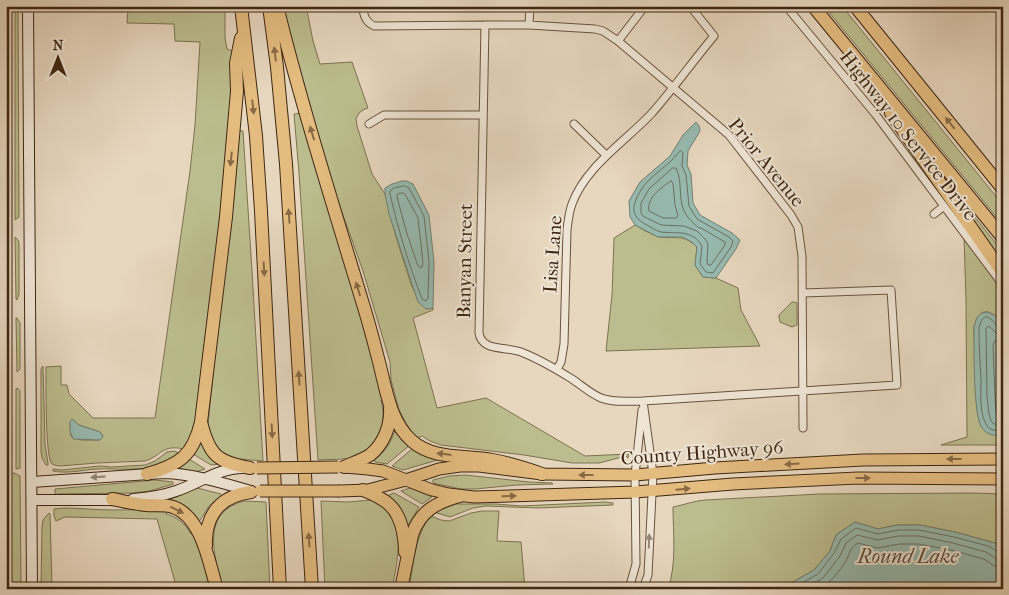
<svg xmlns="http://www.w3.org/2000/svg" width="1009" height="595" font-family="'IM FELL French Canon',serif">
  <style>
    .green { fill: #bcbd8e; stroke: #7d7250; fill-rule: evenodd }
    .water { fill: #97bab0; stroke: #737f71 }
    .lines { fill: none; stroke-linecap: round; stroke-linejoin: round }
    .shore { stroke: #6a7061; stroke-width: 1 }
    .street-casing { stroke: #68533d; stroke-width: 9 }
    .secondary-casing { stroke: #3e2712; stroke-width: 12 }
    .primary-casing { stroke: #3e2712; stroke-width: 13 }
    .highway-casing { stroke: #3e2712; stroke-width: 14 }
    .street { stroke: #efe5d5; stroke-width: 7 }
    .secondary { stroke: #efe5d5; stroke-width: 10 }
    .primary { stroke: #e4bc80; stroke-width: 11 }
    .highway { stroke: #e4bc80; stroke-width: 12 }
    .primary-bridge-casing { stroke: #3e2712; stroke-width: 13; stroke-linecap: butt }
    .primary-bridge { stroke: #e4bc80; stroke-width: 11 }
    .oneway { fill: #896a44 }
    .oneway2 { fill: #968674 }
    .labels { text-anchor: middle; stroke-width: 4; stroke-linejoin: round; paint-order: stroke }
    .street-label { font-size: 19px; fill: #3e2712; stroke: #efe5d5 }
    .water-label { font-size: 20px; font-style: italic; fill: #544c3a; stroke: #efe5d5 }
  </style>
  <rect width="100%" height="100%" fill="#e7d7bf"/>
  <filter id="stains"><feTurbulence type="fractalNoise" baseFrequency=".004" numOctaves="4"/><feColorMatrix values="0 0 0 0 .2 0 0 0 0 .09 0 0 0 0 .02 0 0 0 .5 -.17"/></filter>
  <radialGradient id="worn" r=".72"><stop offset=".6" stop-color="#630" stop-opacity="0"/><stop offset="1" stop-color="#630" stop-opacity=".3"/></radialGradient>
  <!-- green -->
  <path class="green" d="M 15,6 L 18,6 L 19,217 L 15,220 Z
    M 128,6 L 225,6 L 225,38 L 227,49 L 233,51 L 233,84 L 214,278 L 205,338 L 195,427 L 191,437 L 183,449 C 163,444 161,456 145,461 L 97,463 L 60,466 C 58,466 54,465 52,464 C 45,458 46,380 46,367 L 61,366 L 61,385 L 67,385 L 69,394 L 93,418 L 155,418 L 190,171 L 195,125 L 200,42 L 175,41 L 174,24 L 127,23 ZM 72,419 L 79,425 L 100,432 L 103,436 L 99,440 L 81,440 L 71,436 L 70,424 Z
    M 283,6 L 306,6 L 313,41 L 320,64 L 352,62 L 368,108 L 363,110 L 359,113 L 356,119 L 357,126 L 372,174 L 385,194 L 396,237 L 412,287 L 426,309 L 433,308 L 433,310 L 413,318 L 437,408 L 486,398 L 585,456 L 629,454 L 628,458 L 626,456 L 599,463 L 572,463 L 524,455 L 441,445 L 430,441 L 422,436 L 417,438 L 409,429 L 399,410 L 391,380 L 390,362 L 363,271 L 328,173 L 291,43 Z
    M 824,6 L 842,6 L 1003,205 L 1003,225 Z
    M 302,113 L 384,399 L 381,400 C 387,423 380,446 357,455 L 357,457 C 344,460 332,459 318,460 L 299,173 L 294,114 Z
    M 238,130 L 243,131 L 252,271 L 263,461 L 240,459 L 240,460 C 219,456 212,442 208,424 Z
    M 973,215 L 1003,252 L 1003,266 L 970,217 Z
    M 635,225 C 642,229 652,235 660,237 C 676,239 684,234 697,247 L 695,265 L 703,277 L 716,278 L 738,288 L 741,310 L 760,346 L 606,351 L 612,295 L 614,238 Z
    M 15,237 L 18,240 L 19,243 L 19,294 L 17,300 L 16,299 Z
    M 964,237 L 1003,290 L 1003,326 C 993,310 980,304 974,327 L 976,398 L 978,416 L 998,436 L 1003,434 L 1003,445 L 941,445 L 967,437 L 966,299 Z
    M 792,302 L 794,302 L 797,303 L 797,325 L 792,327 L 780,322 L 779,317 L 779,315 Z
    M 16,318 L 17,318 L 20,323 L 20,369 L 17,372 Z
    M 43,366 L 45,445 L 48,463 L 48,465 L 46,465 L 42,458 L 41,452 L 41,369 Z
    M 17,388 L 20,391 L 20,468 L 16,469 L 16,389 Z
    M 396,430 L 410,445 L 387,464 L 375,462 L 374,460 C 385,452 390,444 395,431 Z
    M 200,442 L 202,442 L 220,464 L 211,465 L 193,454 Z
    M 413,448 L 441,459 L 403,470 L 392,466 Z
    M 174,451 L 179,453 L 179,454 C 173,457 168,462 162,464 C 144,472 115,468 96,469 C 83,470 66,474 53,471 L 53,469 L 62,470 L 100,466 L 111,467 L 145,465 L 155,461 L 167,452 Z
    M 189,459 L 205,469 L 195,472 L 178,468 Z
    M 6,473 L 14,473 L 20,476 L 21,589 L 6,589 Z
    M 465,475 L 529,482 L 552,483 L 553,484 L 517,485 L 475,489 L 461,489 L 433,483 L 433,480 L 449,476 Z
    M 155,480 L 173,482 L 173,484 L 150,491 L 133,493 L 55,494 L 55,489 Z
    M 197,488 L 221,494 L 221,496 L 209,506 L 199,522 L 169,500 Z
    M 410,488 L 432,497 L 422,504 L 401,491 Z
    M 394,493 L 419,507 L 408,525 L 406,524 L 387,496 Z
    M 973,493 L 1003,494 L 1003,550 L 995,543 L 955,532 L 920,525 L 897,525 L 878,529 L 855,522 L 836,535 L 830,551 L 814,570 L 781,589 L 668,589 C 677,563 673,534 673,507 C 684,505 693,501 705,500 L 820,494 Z
    M 372,500 C 409,518 398,556 392,589 L 325,589 L 321,501 L 348,502 Z
    M 244,501 L 266,502 L 270,589 L 223,589 C 215,557 199,513 244,501 Z
    M 605,502 L 613,503 L 613,505 L 538,508 L 486,506 L 473,508 L 450,517 L 437,513 L 437,511 L 456,504 L 496,504 L 521,506 Z
    M 64,508 C 80,508 96,510 112,510 C 130,510 149,509 167,511 L 166,514 C 178,517 185,524 191,534 L 193,533 L 200,548 L 210,589 L 177,589 L 157,519 L 65,517 L 56,521 L 54,516 L 54,509 Z
    M 482,511 L 499,511 L 497,541 L 521,542 L 525,589 L 409,589 C 413,567 415,533 431,516 L 441,520 L 449,521 L 471,513 Z
    M 49,513 L 50,514 L 52,589 L 41,589 L 42,527 L 43,520 Z"/>
  <!-- water -->
  <path class="water" d="M 696,122 L 699,126 L 700,131 L 688,151 L 687,165 L 691,174 L 693,203 L 700,215 L 732,233 L 740,240 L 736,249 L 716,278 L 703,277 L 695,265 L 697,247 L 692,242 L 682,237 L 658,237 L 635,225 L 630,217 L 629,201 L 640,182 L 670,156 L 683,135 Z
    M 402,181 L 407,181 L 413,184 L 429,215 L 434,262 L 433,308 L 426,309 L 418,302 L 389,214 L 385,194 L 385,188 L 392,184 Z
    M 988,312 L 997,317 L 1003,326 L 1003,434 C 996,437 987,435 982,428 C 973,416 974,346 974,327 C 977,317 977,313 988,312 Z
    M 72,419 L 79,425 L 100,432 L 103,437 L 100,440 L 73,439 L 70,431 L 70,421 Z
    M 855,522 L 878,529 L 897,525 L 920,525 L 955,532 L 995,543 L 1003,550 L 1003,589 L 781,589 L 814,570 L 830,551 L 836,535 Z"/>
  <g class="lines">
    <!-- shore -->
    <path class="shore" d="M 681,151 L 683,153 L 682,166 L 686,175 L 689,206 L 697,219 L 729,237 L 733,241 L 731,247 L 713,273 L 706,272 L 700,264 L 702,246 C 692,229 677,234 661,232 C 656,231 651,227 647,225 C 629,216 632,205 641,190 C 650,175 668,167 679,152 Z
      M 673,168 L 676,168 C 682,181 679,192 682,205 C 684,215 692,222 699,228 L 701,228 L 725,242 L 725,245 L 711,265 L 708,265 L 707,262 L 708,244 L 706,240 L 697,231 L 684,226 L 661,225 L 643,216 L 641,213 L 641,203 L 649,189 Z
      M 671,181 L 673,183 L 675,205 L 678,216 L 676,218 L 663,218 L 649,211 C 646,199 661,187 671,181 Z
      M 405,186 L 409,188 L 424,216 L 429,262 L 428,298 L 426,301 L 422,299 C 409,265 398,229 390,194 L 390,191 L 394,188 Z
      M 403,193 L 405,194 L 418,218 L 423,263 L 422,267 L 421,268 L 418,266 L 407,234 L 397,197 L 398,194 Z
      M 1003,328 L 998,327 C 990,317 983,310 979,328 C 979,346 980,363 981,380 C 981,394 979,411 986,424 C 989,431 996,431 1003,430
      M 1003,334 L 996,333 L 989,326 L 986,328 L 987,397 L 989,414 L 991,421 L 994,424 L 1003,424
      M 1003,342 L 995,341 L 993,344 L 995,397 L 996,412 L 998,416 L 1003,416
      M 791,589 L 818,574 L 834,553 L 841,539 L 856,528 L 878,534 L 898,530 L 919,530 L 954,537 L 988,546 C 993,548 997,553 1003,553
      M 804,589 L 823,578 L 840,556 L 846,543 L 857,535 L 878,540 L 898,536 L 919,536 L 953,543 L 986,552 L 997,559 L 1003,559
      M 820,589 C 829,584 842,569 847,559 C 851,551 850,548 858,543 L 878,548 L 899,544 L 918,544 L 951,550 L 984,559 L 994,566 L 1003,567"/>
    <defs>
      <path id="street" d="M 362,6 C 364,15 365,22 374,26 L 485,25 L 529,25 L 595,29 L 603,31 L 618,41 L 729,135 L 791,215 L 798,227 L 802,256 L 803,428
        M 786,6 L 876,115 L 1003,285
        M 485,25 L 479,333 C 482,352 505,346 521,352 C 539,359 556,369 572,379 C 581,385 591,394 601,398 C 614,403 630,401 643,401 L 897,385 L 891,290 L 803,293
        M 529,25 L 530,6
        M 618,41 L 645,6
        M 369,124 L 384,115 L 483,115
        M 574,124 L 606,155
        M 934,214 L 944,206
        M 557,369 L 561,362 L 564,344 L 567,230 C 568,221 569,212 572,204 C 586,166 625,142 652,113 C 674,88 693,61 714,36 L 690,6
        M 629,589 L 636,564 L 635,475 L 642,410
        M 643,589 L 648,575 L 653,474 L 643,401"/>
      <path id="secondary" d="M 28,6 L 32,589
        M 32,482 L 164,473 C 193,474 223,483 251,491
        M 133,499 C 147,498 162,496 176,491 C 198,484 218,468 243,468
        M 32,500 L 118,500"/>
      <path id="primary" d="M 344,467 L 368,469 L 383,471 L 432,490 L 449,494 L 474,497 L 635,492 L 733,484 L 858,478 L 1003,479
        M 340,491 L 368,490 L 406,480 L 439,469 L 460,466 L 479,466 L 542,474 L 635,475 L 715,468 L 863,460 L 1003,459"/>
      <path id="highway" d="M 241,6 L 256,136 L 261,211 L 280,589
        M 269,6 L 277,67 L 286,164 L 312,589
        M 277,6 C 302,107 333,205 363,304 C 369,323 374,343 379,362 C 386,389 390,422 412,441 C 433,460 466,455 492,460 C 509,463 525,468 542,474
        M 813,6 L 1003,238
        M 855,6 L 1003,189
        M 891,113 L 1003,273
        M 201,422 C 209,455 217,462 250,468
        M 344,467 C 353,463 362,460 370,455 C 384,444 391,425 390,408
        M 147,474 C 179,465 193,456 201,422 L 226,217 L 237,91 L 236,63 L 241,38
        M 363,490 C 386,499 398,507 403,532 C 404,538 405,545 405,552
        M 112,499 C 123,501 135,504 146,505 C 155,506 164,504 173,507 C 202,517 209,563 217,589
        M 206,546 C 205,515 220,496 251,492
        M 401,589 L 412,535 C 420,511 437,502 460,496"/>
    </defs>
    <!-- street casing -->
    <use href="#street" class="street-casing"/>
    <!-- secondary casing -->
    <use href="#secondary" class="secondary-casing"/>
    <!-- primary casing -->
    <use href="#primary" class="primary-casing"/>
    <!-- highway casing -->
    <use href="#highway" class="highway-casing"/>
    <!-- street -->
    <use href="#street" class="street"/>
    <!-- secondary -->
    <use href="#secondary" class="secondary"/>
    <!-- primary -->
    <use href="#primary" class="primary"/>
    <!-- highway -->
    <use href="#highway" class="highway"/>
    <defs>
      <path id="primary-bridge" d="M 257,468 L 338,467
        M 260,491 L 340,491"/>
    </defs>
    <!-- primary-bridge casing -->
    <use href="#primary-bridge" class="primary-bridge-casing"/>
    <!-- primary-bridge -->
    <use href="#primary-bridge" class="primary-bridge"/>
  </g>
  <!-- one-way arrows -->
  <defs><path id="oneway-solid" d="M-6-.8H1V-3.2L6.5 0L1 3.2V.8H-6Z" transform="scale(1.25)"/></defs>
  <g class="oneway">
    <use href="#oneway-solid" transform="translate(275 54) rotate(-97)"/>
    <use href="#oneway-solid" transform="translate(253 107) rotate(84)"/>
    <use href="#oneway-solid" transform="translate(950 123) rotate(-129)"/>
    <use href="#oneway-solid" transform="translate(312 133) rotate(-107)"/>
    <use href="#oneway-solid" transform="translate(231 159) rotate(96)"/>
    <use href="#oneway-solid" transform="translate(289 216) rotate(-94)"/>
    <use href="#oneway-solid" transform="translate(264 269) rotate(87)"/>
    <use href="#oneway-solid" transform="translate(358 289) rotate(-107)"/>
    <use href="#oneway-solid" transform="translate(299 378) rotate(-94)"/>
    <use href="#oneway-solid" transform="translate(272 431) rotate(87)"/>
    <use href="#oneway-solid" transform="translate(444 454) rotate(-173)"/>
    <use href="#oneway-solid" transform="translate(954 459) rotate(180)"/>
    <use href="#oneway-solid" transform="translate(792 464) rotate(177)"/>
    <use href="#oneway-solid" transform="translate(586 475) rotate(180)"/>
    <use href="#oneway-solid" transform="translate(863 478)"/>
    <use href="#oneway-solid" transform="translate(683 489) rotate(-5)"/>
    <use href="#oneway-solid" transform="translate(509 496) rotate(-2)"/>
    <use href="#oneway-solid" transform="translate(177 510) rotate(26)"/>
    <use href="#oneway-solid" transform="translate(309 540) rotate(-94)"/>
  </g>
  <g class="oneway2">
    <use href="#oneway-solid" transform="translate(98 477) rotate(177)"/>
    <use href="#oneway-solid" transform="translate(649 541) rotate(-88)"/>
  </g>
  <g class="labels">
    <!-- street labels -->
    <g class="street-label">
      <text transform="translate(909 135) rotate(52)" y="7">Highway 10 Service Drive</text>
      <text transform="translate(767 162) rotate(51)" y="7">Prior Avenue</text>
      <text transform="translate(552 254) rotate(-86)" y="7">Lisa Lane</text>
      <text transform="translate(464 261) rotate(-89)" y="7">Banyan Street</text>
      <text transform="translate(702 452) rotate(-4)" y="7">County Highway 96</text>
    </g>
    <!-- water labels -->
    <g class="water-label">
      <text x="908" y="563">Round Lake</text>
    </g>
  </g>
  <!-- margin -->
  <rect width="1009" height="595" fill="none" stroke="#e7d7bf" stroke-width="25"/>
  <rect x="8" y="8" width="994" height="580" fill="none" stroke="#3e2712" stroke-width="2.5"/>
  <rect x="12" y="12" width="984" height="570" fill="none" stroke="#3e2712"/>
  <!-- north arrow -->
  <g transform="translate(58 58)" stroke="#efe5d5" stroke-width="4" paint-order="stroke">
  <path d="M0-4L9 19L0 12L-9 19Z" fill="#3e2712"/>
  <text y="-8" font-size="14" font-weight="bold" text-anchor="middle" fill="#3e2712">N</text>
  </g>
  <rect width="100%" height="100%" filter="url(#stains)"/>
  <rect width="100%" height="100%" fill="url(#worn)"/>
</svg>
